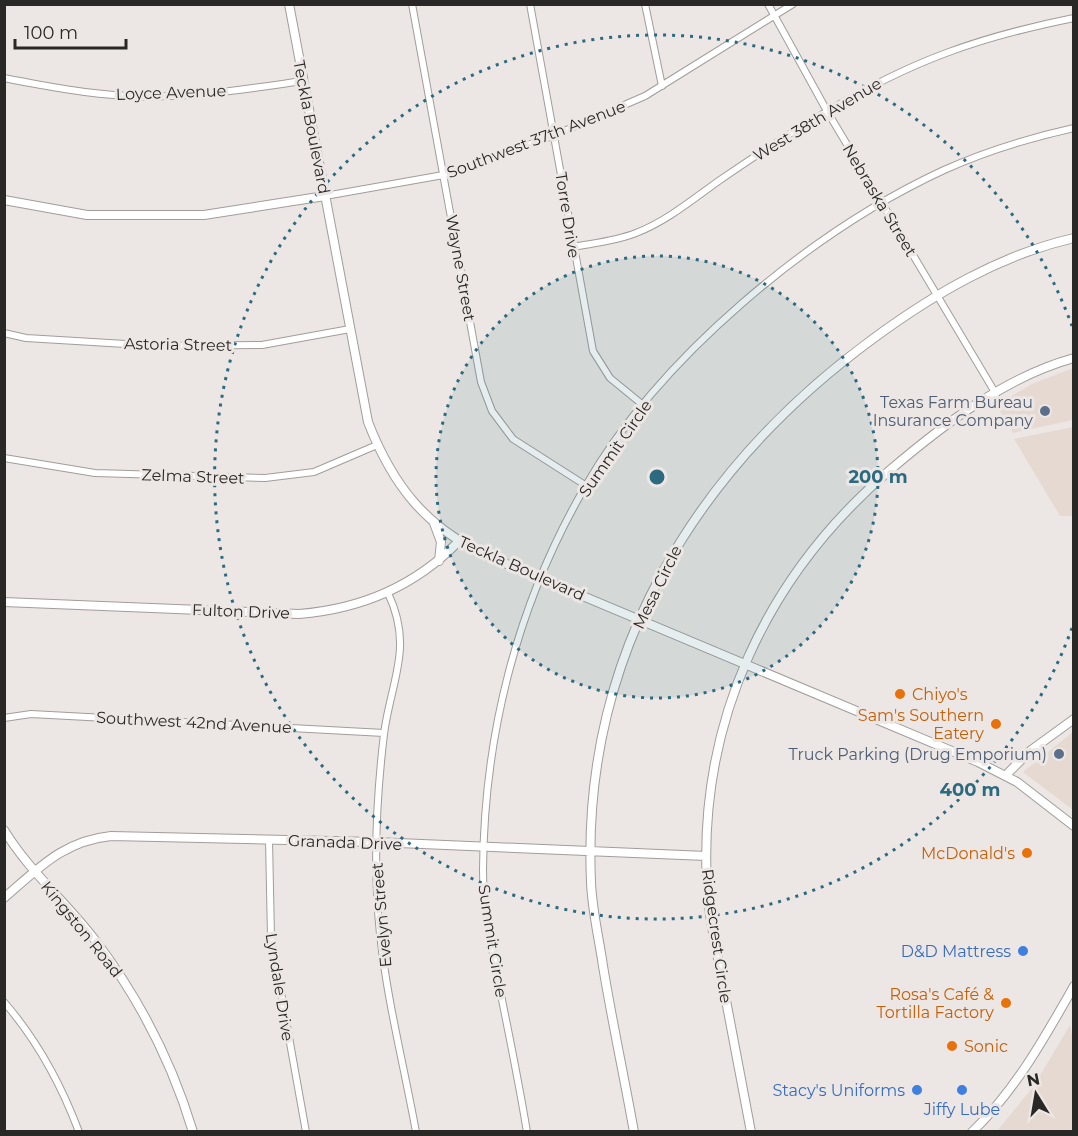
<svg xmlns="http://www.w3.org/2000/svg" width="1078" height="1136" font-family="Montserrat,sans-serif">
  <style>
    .built { fill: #e6d9d2 }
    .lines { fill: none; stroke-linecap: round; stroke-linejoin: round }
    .street-casing { stroke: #a29d9b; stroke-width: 8 }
    .secondary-casing { stroke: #a29d9b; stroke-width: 10 }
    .street { stroke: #fff; stroke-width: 6 }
    .secondary { stroke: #fff; stroke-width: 8 }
    .ring { fill: none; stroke: #2b6a7f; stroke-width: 3; stroke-dasharray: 3 6 }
    .service-dot { fill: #5c6f8a; stroke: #ece7e4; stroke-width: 2 }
    .food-dot { fill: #e8710a; stroke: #ece7e4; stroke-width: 2 }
    .shop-dot { fill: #3f7fe0; stroke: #ece7e4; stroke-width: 2 }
    .labels { text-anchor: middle; stroke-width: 6; stroke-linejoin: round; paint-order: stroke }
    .street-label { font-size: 16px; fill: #2a2826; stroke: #ece7e4 }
    .service-label { font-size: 16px; fill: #4e5e75; stroke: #ece7e4; text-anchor: end }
    .food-label { font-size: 16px; fill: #c56008; stroke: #ece7e4; text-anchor: end }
    .shop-label { font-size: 16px; fill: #366cbe; stroke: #ece7e4; text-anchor: end }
    .centre { fill: #2b6a7f; stroke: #ece7e4; stroke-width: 3 }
    .ring-label { font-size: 18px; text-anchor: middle; font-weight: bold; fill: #2b6a7f; stroke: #ece7e4; stroke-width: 6; stroke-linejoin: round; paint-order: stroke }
  </style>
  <rect width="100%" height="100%" fill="#ece7e4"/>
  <!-- built -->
  <path class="built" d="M 1073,368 L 1073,420 L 1013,433 L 996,405 L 1032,384 Z
    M 1073,427 L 1073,516 L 1060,516 L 1014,439 Z
    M 1073,732 L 1073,810 L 1023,772 Z
    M 1070,1025 L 1074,1043 L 1073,1131 L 997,1131 L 1033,1087 Z"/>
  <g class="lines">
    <defs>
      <path id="street" d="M 412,4 L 481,382 L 492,411 L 513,439 L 585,485
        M 530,4 L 593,351 L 610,378 L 643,405
        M 645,4 L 662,86
        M 768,4 L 827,111 L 996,394
        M 4,78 C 45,86 87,94 128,96 C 186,99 246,89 303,81
        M 325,196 L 449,174 L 555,135 L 645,96 L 793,4
        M 573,247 C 594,243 616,241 636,233 C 667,221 693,199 720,180 C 755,156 791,132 828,111 C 911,61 979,37 1074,18
        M 4,333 L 26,338 L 159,346 L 262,345 L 350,329
        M 4,458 L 95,473 L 265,478 L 314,472 L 377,445
        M 388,593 C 414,648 391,680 384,734 C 376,801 373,868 380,934 C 387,1000 404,1066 416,1132
        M 4,718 L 31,714 L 384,733
        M 269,840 L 271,937 L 306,1132
        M 4,1002 C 37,1040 61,1084 79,1132
        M 527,1132 C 519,1083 509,1034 499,985 C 492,947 483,909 483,870 C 484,735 517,604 585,487 C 659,358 810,232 944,170 C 986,151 1029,138 1074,128"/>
      <path id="secondary" d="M 289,4 L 368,422 C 393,486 426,528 490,557 L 978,762 L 1017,782 L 1074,826
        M 4,200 L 87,215 L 204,215 L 325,196
        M 434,523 L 441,542 L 439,561
        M 4,602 L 299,614 C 361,609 414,587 458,542
        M 1006,775 L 1030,751 L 1074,719
        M 4,830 C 29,871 66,902 95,940 C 139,998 172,1062 193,1132
        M 4,898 C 39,868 63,841 111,836 L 375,842 L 706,856
        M 634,1132 C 624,1076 612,1021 603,966 C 599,938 592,910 591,882 C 581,655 695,469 874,338 C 934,294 1000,255 1074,238
        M 751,1132 C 741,1079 731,1027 721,974 C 716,945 708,915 707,886 C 698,722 766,576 890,470 C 943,425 1005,377 1074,358
        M 972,1132 C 1015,1091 1045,1037 1074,986"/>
    </defs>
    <!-- street casing -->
    <use href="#street" class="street-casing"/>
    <!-- secondary casing -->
    <use href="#secondary" class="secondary-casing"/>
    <!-- street -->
    <use href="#street" class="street"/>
    <!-- secondary -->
    <use href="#secondary" class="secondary"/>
  </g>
  <!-- distance rings -->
  <circle cx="657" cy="477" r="221" fill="#2b6a7f" fill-opacity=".12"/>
  <g class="ring">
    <circle cx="657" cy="477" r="221"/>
    <path d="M1072 628A442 442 0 1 1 1072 326"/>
  </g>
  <!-- markers -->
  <g class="service-dot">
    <circle cx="1045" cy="411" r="6"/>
    <circle cx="1059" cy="754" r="6"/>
  </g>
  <g class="food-dot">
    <circle cx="900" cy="694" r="6"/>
    <circle cx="996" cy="724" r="6"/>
    <circle cx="1027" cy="853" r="6"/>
    <circle cx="1006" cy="1003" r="6"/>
    <circle cx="952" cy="1046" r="6"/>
  </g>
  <g class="shop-dot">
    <circle cx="1023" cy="951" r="6"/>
    <circle cx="917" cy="1090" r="6"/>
    <circle cx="962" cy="1090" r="6"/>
  </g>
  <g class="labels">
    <!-- street labels -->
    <g class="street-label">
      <text transform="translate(171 92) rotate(-2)" y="6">Loyce Avenue</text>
      <text transform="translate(817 119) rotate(-31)" y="6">West 38th Avenue</text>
      <text transform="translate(312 127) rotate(79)" y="6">Teckla Boulevard</text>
      <text transform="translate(536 139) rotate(-21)" y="6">Southwest 37th Avenue</text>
      <text transform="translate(880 200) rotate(59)" y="6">Nebraska Street</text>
      <text transform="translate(568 215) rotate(81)" y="6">Torre Drive</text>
      <text transform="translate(461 268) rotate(80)" y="6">Wayne Street</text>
      <text transform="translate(178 344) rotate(1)" y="6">Astoria Street</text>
      <text transform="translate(615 448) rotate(-55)" y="6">Summit Circle</text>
      <text transform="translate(193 476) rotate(2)" y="6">Zelma Street</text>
      <text transform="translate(522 568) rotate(24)" y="6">Teckla Boulevard</text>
      <text transform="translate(657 587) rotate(-64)" y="6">Mesa Circle</text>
      <text transform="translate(241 611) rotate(2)" y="6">Fulton Drive</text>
      <text transform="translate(194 722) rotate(3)" y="6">Southwest 42nd Avenue</text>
      <text transform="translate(345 842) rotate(2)" y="6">Granada Drive</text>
      <text transform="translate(381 915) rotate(-95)" y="6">Evelyn Street</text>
      <text transform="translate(82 929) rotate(51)" y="6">Kingston Road</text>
      <text transform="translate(717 936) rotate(82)" y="6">Ridgecrest Circle</text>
      <text transform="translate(493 941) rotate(81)" y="6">Summit Circle</text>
      <text transform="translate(280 987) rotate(81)" y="6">Lyndale Drive</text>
    </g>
    <!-- service labels -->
    <g class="service-label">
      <text x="1033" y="408">Texas Farm Bureau<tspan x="1033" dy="18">Insurance Company</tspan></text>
      <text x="1047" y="760">Truck Parking (Drug Emporium)</text>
    </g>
    <!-- food labels -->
    <g class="food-label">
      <text x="912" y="700" text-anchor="start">Chiyo's</text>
      <text x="984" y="721">Sam's Southern<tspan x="984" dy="18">Eatery</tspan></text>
      <text x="1015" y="859">McDonald's</text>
      <text x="994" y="1000">Rosa's Café &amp;<tspan x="994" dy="18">Tortilla Factory</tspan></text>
      <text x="964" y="1052" text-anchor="start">Sonic</text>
    </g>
    <!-- shop labels -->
    <g class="shop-label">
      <text x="1011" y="957">D&amp;D Mattress</text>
      <text x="905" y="1096">Stacy's Uniforms</text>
      <text x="962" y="1115" text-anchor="middle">Jiffy Lube</text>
    </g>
  </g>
  <circle cx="657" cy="477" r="9" class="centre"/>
  <g class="ring-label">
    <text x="878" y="483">200 m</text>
    <text x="970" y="796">400 m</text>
  </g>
  <!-- border -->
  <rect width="1078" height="1136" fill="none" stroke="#2a2826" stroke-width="12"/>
  <!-- north arrow -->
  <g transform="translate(1036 1094) rotate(349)" stroke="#ece7e4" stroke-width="4.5" paint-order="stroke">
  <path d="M0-4.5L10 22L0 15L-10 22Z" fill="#2a2826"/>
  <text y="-9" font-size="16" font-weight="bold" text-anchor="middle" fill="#2a2826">N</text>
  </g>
  <!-- scale -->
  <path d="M15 39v9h111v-9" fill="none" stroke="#2a2826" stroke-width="3"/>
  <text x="24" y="39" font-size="18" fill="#2a2826" stroke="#ece7e4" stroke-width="4.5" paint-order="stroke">100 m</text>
</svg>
